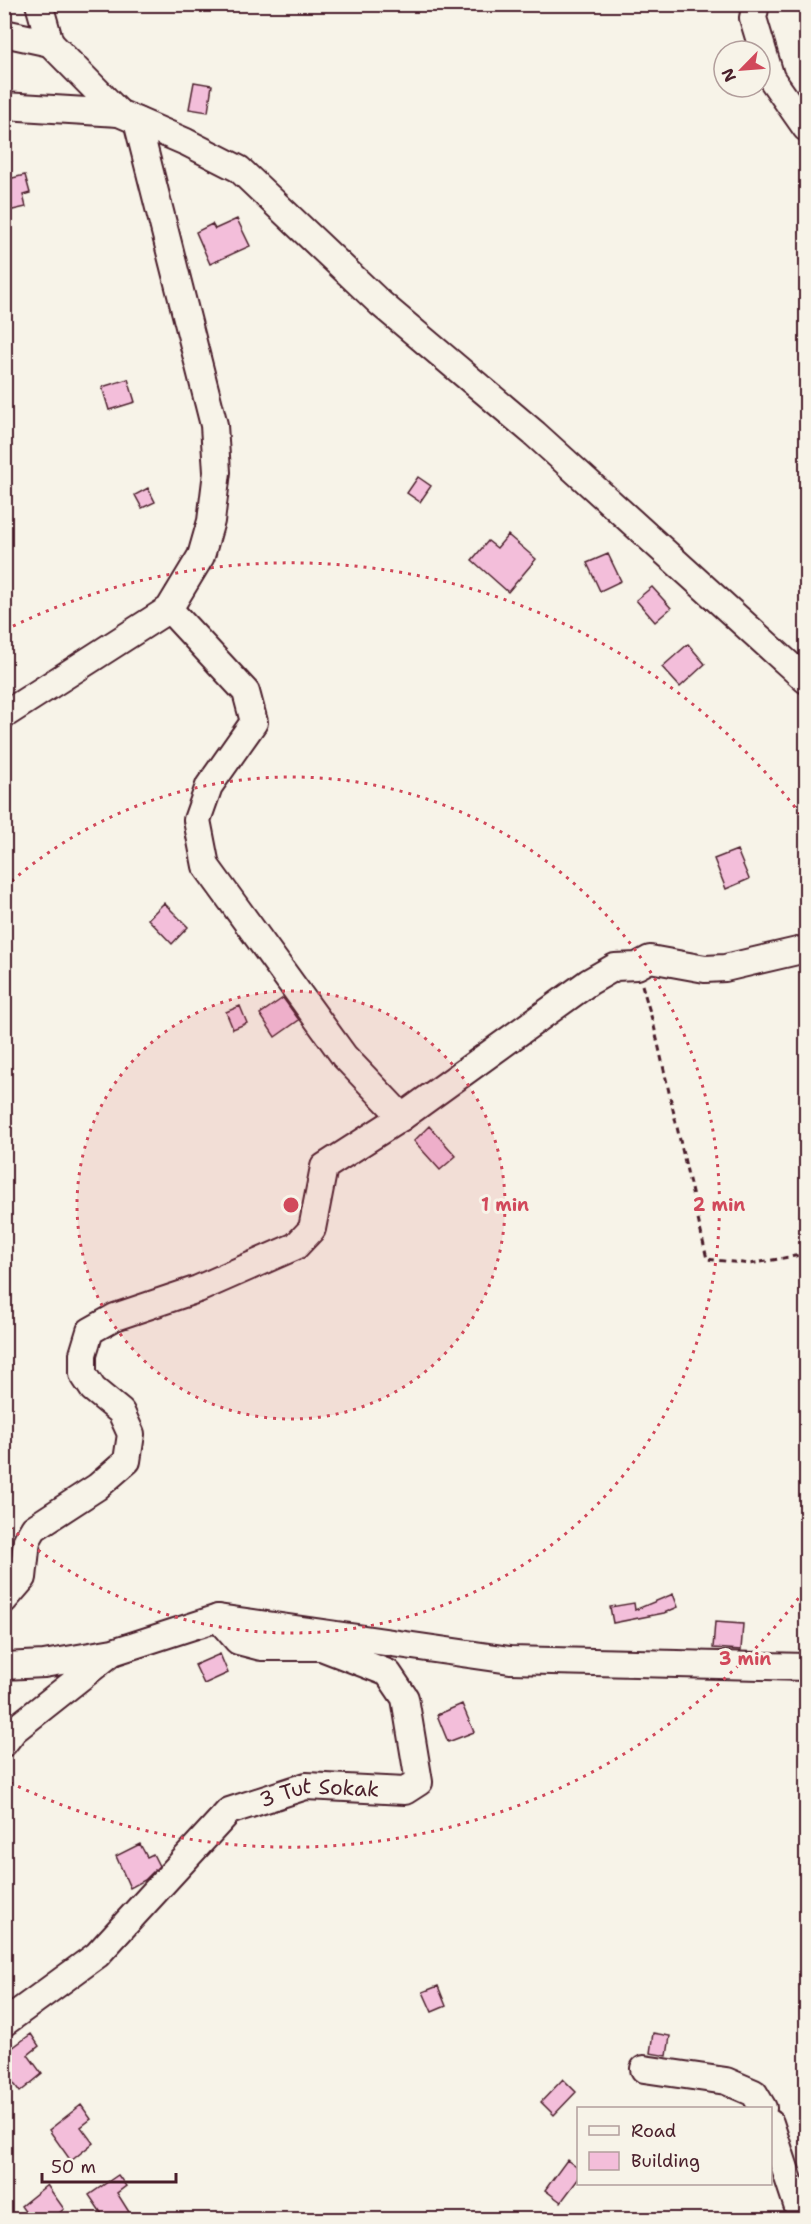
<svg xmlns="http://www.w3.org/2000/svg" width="811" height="2224" font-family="'Shantell Sans',sans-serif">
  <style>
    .building { fill: #f3beda; stroke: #4a1f2b; stroke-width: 1.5 }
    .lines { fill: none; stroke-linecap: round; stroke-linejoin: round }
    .minor-casing { stroke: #4a1f2b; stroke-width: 30 }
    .path { stroke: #4a1f2b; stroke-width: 3; stroke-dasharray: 6 4.5; stroke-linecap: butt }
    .minor { stroke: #f7f3e8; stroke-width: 26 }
    .ring { fill: none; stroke: #d1495b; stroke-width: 3; stroke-dasharray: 3 6 }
    .labels { text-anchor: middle; stroke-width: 6; stroke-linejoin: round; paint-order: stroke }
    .street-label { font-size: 21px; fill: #4a1f2b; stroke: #f7f3e8 }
    .centre { fill: #d1495b; stroke: #f7f3e8; stroke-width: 3 }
    .ring-label { font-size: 18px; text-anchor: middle; font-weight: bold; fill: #d1495b; stroke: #f7f3e8; stroke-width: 6; stroke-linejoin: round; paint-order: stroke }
  </style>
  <rect width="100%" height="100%" fill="#f7f3e8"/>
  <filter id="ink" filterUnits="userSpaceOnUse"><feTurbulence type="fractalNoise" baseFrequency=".0167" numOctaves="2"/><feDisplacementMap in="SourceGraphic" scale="12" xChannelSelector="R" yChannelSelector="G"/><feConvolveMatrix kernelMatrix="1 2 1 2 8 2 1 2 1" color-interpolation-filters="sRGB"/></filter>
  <g filter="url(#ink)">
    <!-- building -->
    <path class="building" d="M 194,82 L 212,85 L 208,112 L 189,109 Z
      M 25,175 L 30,193 L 23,195 L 26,207 L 4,212 L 4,180 Z
      M 237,219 L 250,246 L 210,264 L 196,232 L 212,224 L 215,229 Z
      M 128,379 L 135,402 L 109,410 L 102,387 Z
      M 418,477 L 431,486 L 420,502 L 407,493 Z
      M 148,488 L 155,502 L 142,508 L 135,495 Z
      M 508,535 L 536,559 L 508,592 L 472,560 L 488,541 L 497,548 Z
      M 608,554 L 621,581 L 600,591 L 587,563 Z
      M 652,587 L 671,608 L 655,622 L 636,600 Z
      M 688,644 L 705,664 L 680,687 L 662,667 Z
      M 737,850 L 749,879 L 726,889 L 714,859 Z
      M 164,903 L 188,927 L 172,944 L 148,919 Z
      M 283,998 L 299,1020 L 275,1037 L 260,1014 Z
      M 240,1006 L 247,1023 L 233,1029 L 226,1012 Z
      M 429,1126 L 456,1156 L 440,1170 L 414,1141 Z
      M 673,1594 L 678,1607 L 664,1613 L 613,1623 L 610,1607 L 634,1603 L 635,1610 Z
      M 715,1622 L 743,1624 L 741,1650 L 713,1648 Z
      M 220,1654 L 228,1673 L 204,1684 L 195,1665 Z
      M 462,1704 L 474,1732 L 448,1742 L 437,1715 Z
      M 140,1844 L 147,1857 L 153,1854 L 159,1866 L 145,1880 L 130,1888 L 116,1856 Z
      M 438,1986 L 446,2006 L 432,2012 L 423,1992 Z
      M 653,2033 L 670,2036 L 667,2056 L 650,2053 Z
      M 31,2034 L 39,2046 L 28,2055 L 42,2074 L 20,2092 L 4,2070 L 4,2054 Z
      M 563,2079 L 576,2092 L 554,2115 L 541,2102 Z
      M 81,2105 L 91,2119 L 81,2127 L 93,2143 L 71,2161 L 49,2130 Z
      M 567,2160 L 579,2169 L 579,2178 L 561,2202 L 545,2190 Z
      M 118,2175 L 126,2186 L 117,2193 L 129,2212 L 121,2220 L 106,2220 L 89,2195 Z
      M 47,2185 L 64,2209 L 50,2220 L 31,2220 L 21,2206 Z"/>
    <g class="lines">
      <defs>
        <g id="minor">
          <path d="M 756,4 L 753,18 L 771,78 L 806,128"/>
          <path d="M 4,33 L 50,43 L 39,4"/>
          <path d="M 50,43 L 119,113"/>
          <path d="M 4,106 L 119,113 L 186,142 L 239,169 L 380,303 L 535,434 L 806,680"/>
          <path d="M 169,609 L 246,692 L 254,722 L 209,786 L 197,820 L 206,866 L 344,1056 L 402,1117"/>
          <path d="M 4,715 L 169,609 L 201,556 L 211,521 L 217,472 L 214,425 L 137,121"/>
          <path d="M 4,1600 L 23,1578 L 27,1540 L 34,1528 L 97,1487 L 127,1461 L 131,1434 L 121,1412 L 93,1389 L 83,1374 L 83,1354 L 90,1331 L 115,1317 L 198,1289 L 296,1246 L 312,1229 L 324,1167 L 402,1117 L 589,982 L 615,967 L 637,966 L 650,959 L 705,969 L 725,968 L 806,949"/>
          <path d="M 4,1666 L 44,1664 L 113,1652 L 218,1618 L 510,1660 L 806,1667"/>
          <path d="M 4,1743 L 14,1730 L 110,1654"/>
          <path id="s1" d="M 4,2023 L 97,1955 L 229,1811 L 306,1786 L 405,1791 L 419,1782 L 405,1698 L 388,1673 L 321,1647 L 261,1647 L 238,1641 L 218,1618"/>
          <path d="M 644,2069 L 726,2081 L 754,2093 L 763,2108"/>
          <path d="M 770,2123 L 802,2220"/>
        </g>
      </defs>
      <!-- minor casing -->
      <use href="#minor" class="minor-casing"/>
      <!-- path -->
      <path class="path" d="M 642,985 L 654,1026 L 707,1259 L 750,1264 L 806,1254"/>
      <!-- minor -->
      <use href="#minor" class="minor"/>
    </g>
  </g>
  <!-- distance rings -->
  <circle cx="291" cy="1205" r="214" fill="#d1495b" fill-opacity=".12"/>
  <g class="ring">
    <circle cx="291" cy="1205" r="214"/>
    <path d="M5 887A428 428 0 1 1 5 1523"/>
    <path d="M804 1591A642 642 0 0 1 5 1780M5 630A642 642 0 0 1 804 819"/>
  </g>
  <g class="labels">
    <!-- street labels -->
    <g class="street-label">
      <text dy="7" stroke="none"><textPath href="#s1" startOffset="404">3 Tut Sokak</textPath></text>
    </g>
  </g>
  <circle cx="291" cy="1205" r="9" class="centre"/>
  <g class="ring-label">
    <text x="505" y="1211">1 min</text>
    <text x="719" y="1211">2 min</text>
    <text x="745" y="1665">3 min</text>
  </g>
  <!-- margin -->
  <rect width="811" height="2224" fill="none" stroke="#f7f3e8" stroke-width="24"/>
  <rect x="12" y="12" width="787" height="2200" fill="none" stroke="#4a1f2b" stroke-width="2" filter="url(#ink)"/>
  <!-- legend -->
  <rect x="577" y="2107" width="195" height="78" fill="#f7f3e8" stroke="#b29e9c" stroke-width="1.5"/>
  <rect x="589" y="2126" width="30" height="9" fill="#f7f3e8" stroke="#b29e9c" stroke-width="1.5"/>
  <text x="631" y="2137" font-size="18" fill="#4a1f2b">Road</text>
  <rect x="589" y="2152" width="30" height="18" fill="#f3beda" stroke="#b29e9c" stroke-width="1.5"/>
  <text x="631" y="2167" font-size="18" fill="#4a1f2b">Building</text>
  <!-- north arrow -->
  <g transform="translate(742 69) rotate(245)"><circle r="28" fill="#f7f3e8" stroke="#b29e9c" stroke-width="1.5"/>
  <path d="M0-4.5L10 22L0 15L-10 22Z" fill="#d1495b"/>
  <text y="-9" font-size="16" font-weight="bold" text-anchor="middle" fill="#4a1f2b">N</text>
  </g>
  <!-- scale -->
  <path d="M42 2173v9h134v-9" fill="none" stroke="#4a1f2b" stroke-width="3"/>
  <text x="51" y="2173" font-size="18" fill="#4a1f2b" stroke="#f7f3e8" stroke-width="4.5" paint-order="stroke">50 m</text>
</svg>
